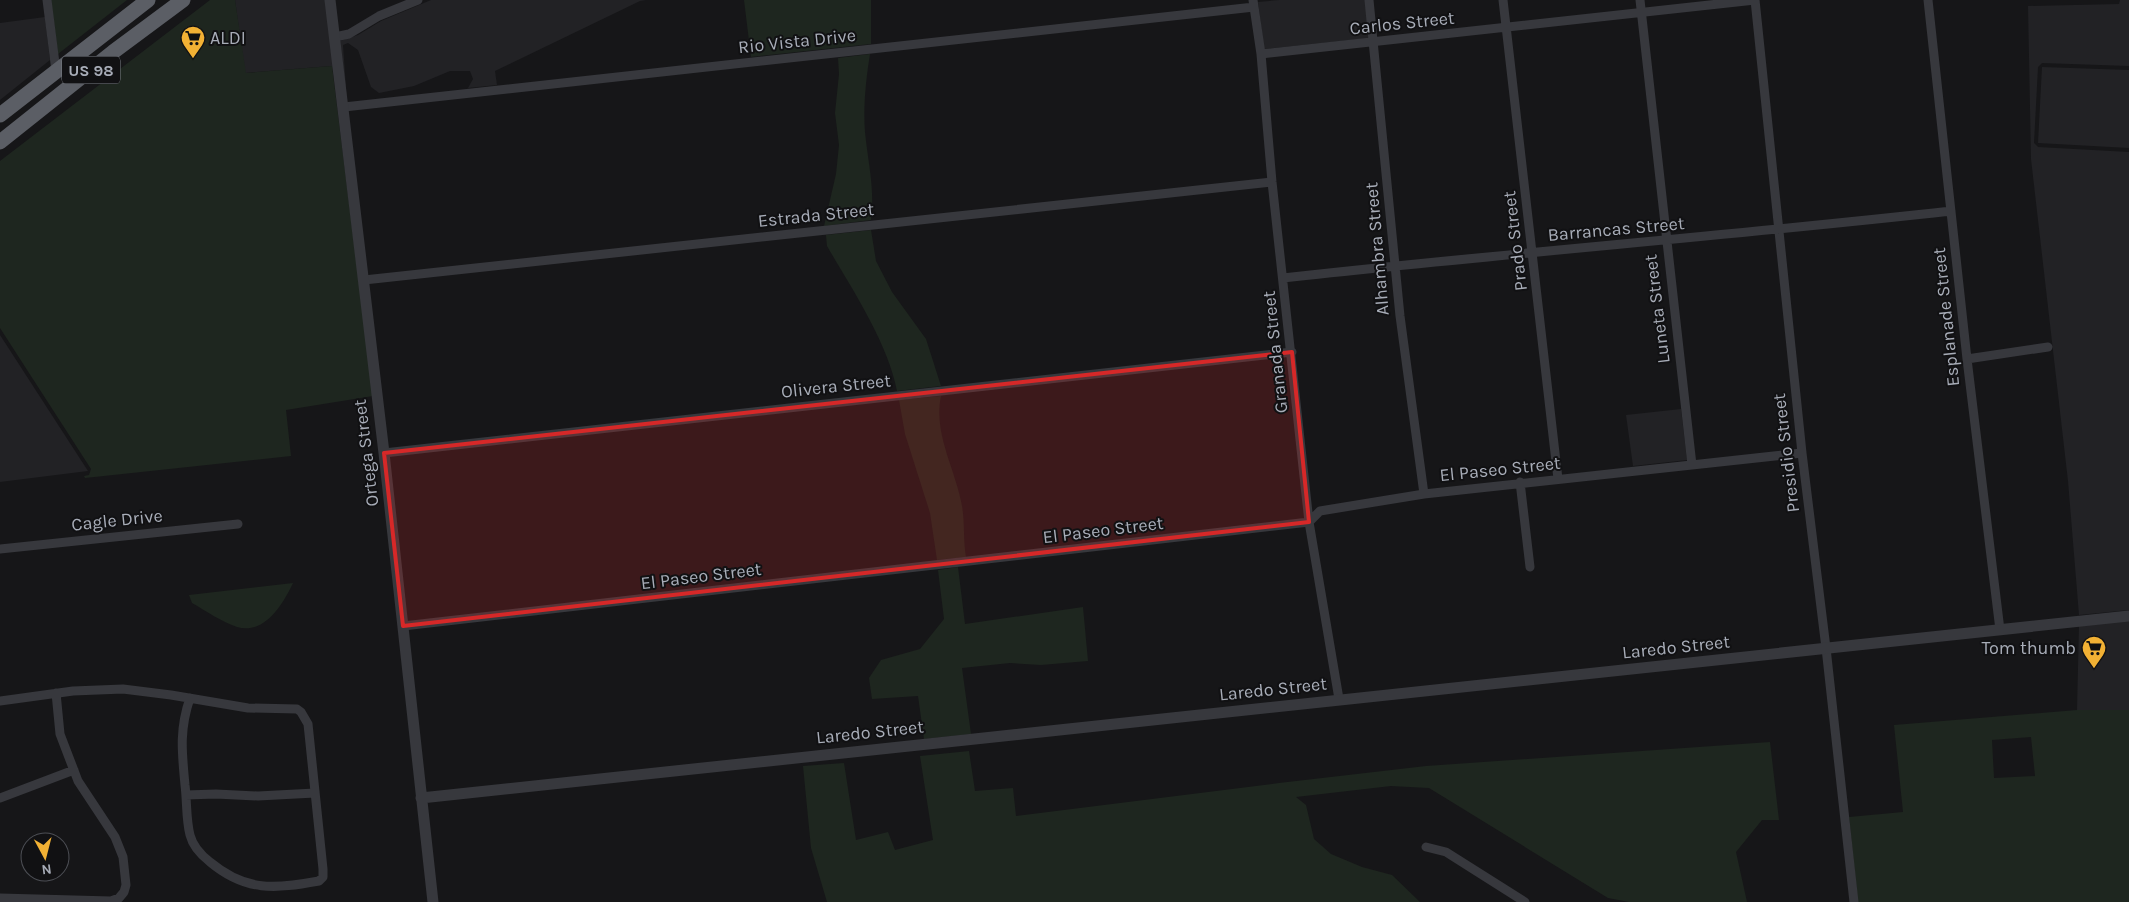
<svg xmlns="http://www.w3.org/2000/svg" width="2129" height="902" font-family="Karla,sans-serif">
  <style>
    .built { fill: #222225 }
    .green { fill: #1e261f; fill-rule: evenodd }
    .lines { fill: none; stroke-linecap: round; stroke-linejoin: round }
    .minor { stroke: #37383d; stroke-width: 9 }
    .tertiary { stroke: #37383d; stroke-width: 11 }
    .trunk { stroke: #5b5e65; stroke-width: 15 }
    .marked { fill: #d62828; fill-opacity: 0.2; stroke: #d62828; stroke-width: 4; stroke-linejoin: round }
    .labels { text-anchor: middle; stroke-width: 4; stroke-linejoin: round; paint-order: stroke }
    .shield { fill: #111113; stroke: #7b7e86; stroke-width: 1 }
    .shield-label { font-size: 16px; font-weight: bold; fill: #a8adb8 }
    .street-label { font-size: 18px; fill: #a8adb8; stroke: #111113 }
    .poi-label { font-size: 18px; fill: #a8adb8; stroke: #111113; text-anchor: start }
  </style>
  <rect width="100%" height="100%" fill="#161618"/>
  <!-- built -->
  <path class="built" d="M 235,0 L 325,0 L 340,109 L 332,66 L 245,73 Z
    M 431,0 L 646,0 L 640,1 L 495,71 L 497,85 L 468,88 L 473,79 L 470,71 L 450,71 L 414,86 L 379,93 L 371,87 L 358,50 L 348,43 L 343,45 L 347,102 L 340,41 L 358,35 L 381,21 Z
    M 1279,0 L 1365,0 L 1370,38 L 1264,49 L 1258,2 Z
    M 2120,0 L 2129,0 L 2129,66 L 2042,63 L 2038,67 L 2034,143 L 2038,147 L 2129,152 L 2129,610 L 2079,615 L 2068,481 L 2031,159 L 2028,6 L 2119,4 Z
    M 45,17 L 50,60 L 0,100 L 0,23 Z
    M 2042,67 L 2129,70 L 2129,148 L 2038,143 Z
    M 0,335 L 88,471 L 0,482 Z
    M 1681,409 L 1687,460 L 1633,466 L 1626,415 Z
    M 2129,620 L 2129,710 L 2077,710 L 2079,625 Z"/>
  <!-- green -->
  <path class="green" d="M 51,0 L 127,0 L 58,54 Z
    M 210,0 L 235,0 L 246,73 L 332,66 L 373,396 L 286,410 L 291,456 L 85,478 L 84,476 L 89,475 L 91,469 L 0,328 L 0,161 Z
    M 744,0 L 871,0 L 871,44 L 751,57 Z
    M 870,54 C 866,79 863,106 865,132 C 868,163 875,188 871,220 L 824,226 L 836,174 L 839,145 L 835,113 L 839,74 L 838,58 Z
    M 871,230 L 876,261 L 892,292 L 926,339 L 941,386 L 897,391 C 888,343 852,289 827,246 L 826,235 Z
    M 941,396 C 933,434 956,470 962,506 C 965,523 963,540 966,557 L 937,560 L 930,513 L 905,434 L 899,400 Z
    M 958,567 L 965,624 L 1083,607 L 1088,661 L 1041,665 L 1010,663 L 962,668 L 971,734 L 924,739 L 918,696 L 872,699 L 869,678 L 881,660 L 920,649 L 944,619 L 938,570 Z
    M 293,583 C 283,604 265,635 237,627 C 222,622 206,611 192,603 L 189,595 Z
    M 2077,710 L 2129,710 L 2129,902 L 1858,902 L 1849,817 L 1903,812 L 1894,725 ZM 2031,737 L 2035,776 L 1994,778 L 1992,740 Z
    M 1770,742 L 1779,820 L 1762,820 L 1736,852 L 1747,902 L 1629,902 L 1608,898 L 1429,788 L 1391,786 L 1296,797 L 1306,805 L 1314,839 L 1331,854 L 1362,867 L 1392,875 L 1420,902 L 827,902 L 811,848 L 803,766 L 844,763 L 856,840 L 888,832 L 895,850 L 933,840 L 920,756 L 969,751 L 975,791 L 1013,788 L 1016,816 L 1279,783 L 1426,766 Z"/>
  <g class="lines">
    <!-- minor -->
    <path class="minor" d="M 47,0 L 56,71
      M 1253,0 L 1261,54 L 1272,182 L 1309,522 L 1339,699
      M 1369,0 L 1400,316 L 1424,494
      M 1503,0 L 1558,479
      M 1640,0 L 1692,465
      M 1755,0 L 1802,453 L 1826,648 L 1854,902
      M 1928,0 L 1967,359 L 2000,630
      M 335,37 L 349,34 L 379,16 L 418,0
      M 1261,54 L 1755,0
      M 344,107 L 1254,7
      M 1283,278 C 1506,253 1728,236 1951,211
      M 364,280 L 1272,182
      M 1967,359 L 2048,347
      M 384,453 L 1292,352
      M 1520,482 L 1530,567
      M 0,549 L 238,524
      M 403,626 L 1309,522 L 1320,511 L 1424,494 L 1802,453
      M 0,701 L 73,691 L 123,689 L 171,695 L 248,708 L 297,709 L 301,712 L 308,724 L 323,869 L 323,877 L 319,881 C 275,889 246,892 210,862 C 201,855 193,847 190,835 C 186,820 187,801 185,785 C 182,753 179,730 190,698
      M 186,795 L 216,794 L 258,796 L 315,793
      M 0,798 L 74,770
      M 1426,847 L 1446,852 L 1525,902
      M 0,898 L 111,901 L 119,898 L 124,892 L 126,885 L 123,857 L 115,837 L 78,781 L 60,734 L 56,693"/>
    <!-- tertiary -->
    <path class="tertiary" d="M 330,0 L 384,453 L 433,902
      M 421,798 L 2129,616"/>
    <!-- trunk -->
    <path class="trunk" d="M 0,115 L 148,0
      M 0,142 L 113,52 L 183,0"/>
  </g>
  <!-- marked area -->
  <path class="marked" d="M 1292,352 L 1309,522 L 403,626 L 384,453 Z"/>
  <!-- icons -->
  <defs>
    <symbol id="supermarket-pin" viewBox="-11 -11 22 30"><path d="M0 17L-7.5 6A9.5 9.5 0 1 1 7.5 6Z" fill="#f2b134" stroke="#111113"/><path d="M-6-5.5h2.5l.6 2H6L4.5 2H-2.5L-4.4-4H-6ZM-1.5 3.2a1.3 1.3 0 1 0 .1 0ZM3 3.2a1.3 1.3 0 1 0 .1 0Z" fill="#111"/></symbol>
  </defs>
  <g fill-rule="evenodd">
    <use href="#supermarket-pin" x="179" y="24" width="28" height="38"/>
    <use href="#supermarket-pin" x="2080" y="634" width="28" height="38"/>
  </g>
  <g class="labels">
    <!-- shield labels -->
    <rect class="shield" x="62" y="56.5" width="58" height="27" rx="4"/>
    <g class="shield-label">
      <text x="91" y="76">US 98</text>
    </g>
    <!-- street labels -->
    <g class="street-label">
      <text transform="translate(1402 23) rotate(-6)" y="6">Carlos Street</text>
      <text transform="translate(797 41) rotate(-6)" y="6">Rio Vista Drive</text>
      <text transform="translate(816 215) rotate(-6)" y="6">Estrada Street</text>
      <text transform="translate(1616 229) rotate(-5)" y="6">Barrancas Street</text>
      <text transform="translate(1515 241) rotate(-97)" y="6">Prado Street</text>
      <text transform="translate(1377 249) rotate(-95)" y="6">Alhambra Street</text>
      <text transform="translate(1657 309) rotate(-97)" y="6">Luneta Street</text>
      <text transform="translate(1946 317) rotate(-96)" y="6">Esplanade Street</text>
      <text transform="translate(1275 352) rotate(-96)" y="6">Granada Street</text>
      <text transform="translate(836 386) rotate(-6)" y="6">Olivera Street</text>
      <text transform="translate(366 453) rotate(-97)" y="6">Ortega Street</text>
      <text transform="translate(1786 453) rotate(-97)" y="6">Presidio Street</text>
      <text transform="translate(1500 469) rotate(-6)" y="6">El Paseo Street</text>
      <text transform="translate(117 520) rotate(-6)" y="6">Cagle Drive</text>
      <text transform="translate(1103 530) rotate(-7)" y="6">El Paseo Street</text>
      <text transform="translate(701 576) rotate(-7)" y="6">El Paseo Street</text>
      <text transform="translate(1676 647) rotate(-6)" y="6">Laredo Street</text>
      <text transform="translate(1273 689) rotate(-6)" y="6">Laredo Street</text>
      <text transform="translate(870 732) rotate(-6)" y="6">Laredo Street</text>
    </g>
    <!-- poi labels -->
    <g class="poi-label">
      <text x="210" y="44">ALDI</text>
      <text x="2076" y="654" text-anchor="end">Tom thumb</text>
    </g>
  </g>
  <!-- north arrow -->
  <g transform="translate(45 857) rotate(173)"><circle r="24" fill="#111113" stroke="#4d4f55"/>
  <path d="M0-4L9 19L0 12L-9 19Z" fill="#f2b134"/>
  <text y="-8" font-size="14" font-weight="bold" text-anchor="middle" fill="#a8adb8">N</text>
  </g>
</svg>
